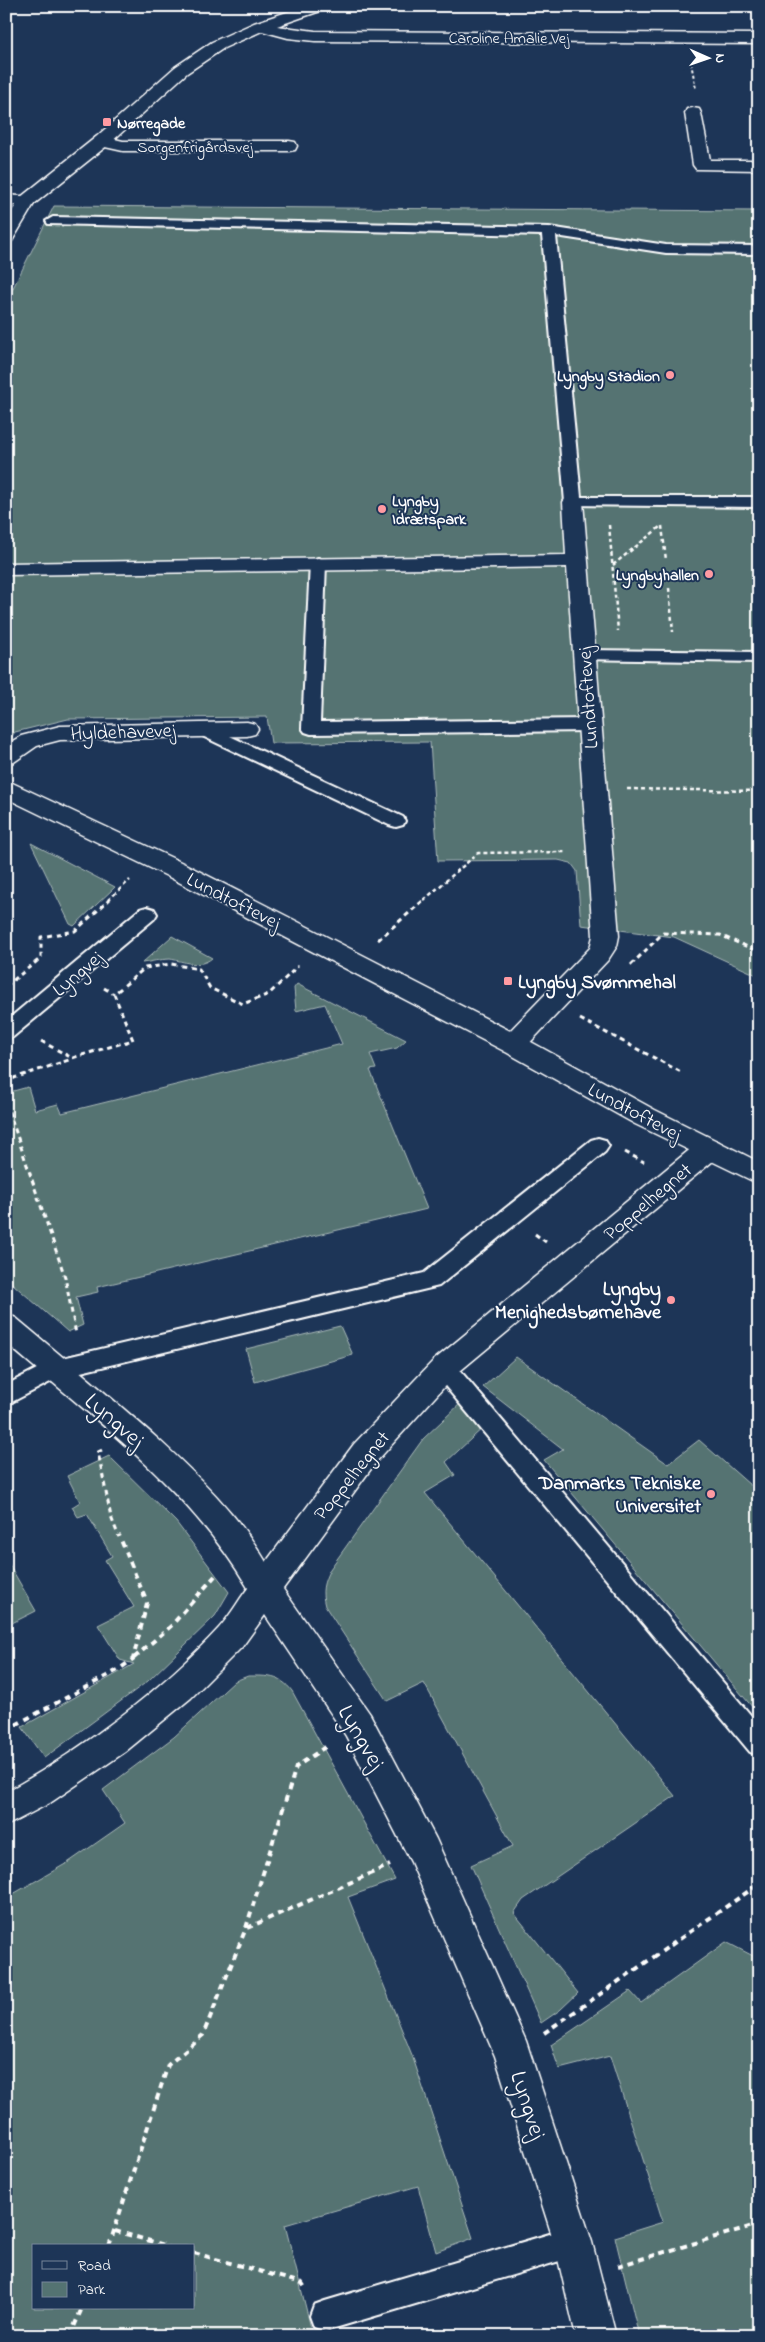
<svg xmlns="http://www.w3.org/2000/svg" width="765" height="2342" font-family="'Indie Flower',sans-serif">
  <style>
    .green { fill: #547372; stroke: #aab9b8; fill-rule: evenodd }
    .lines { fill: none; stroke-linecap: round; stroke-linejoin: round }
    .service-casing { stroke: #fff; stroke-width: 4 }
    .minor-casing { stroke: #fff; stroke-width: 3 }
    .tertiary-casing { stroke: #fff; stroke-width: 3 }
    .path-far3 { stroke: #fff; stroke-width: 2; stroke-dasharray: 3 2.5; stroke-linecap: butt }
    .path-far2 { stroke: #fff; stroke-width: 2.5; stroke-dasharray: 4 3; stroke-linecap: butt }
    .path-far1 { stroke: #fff; stroke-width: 3; stroke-dasharray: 5 4; stroke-linecap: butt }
    .path { stroke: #fff; stroke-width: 4; stroke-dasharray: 6 5; stroke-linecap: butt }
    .service { fill: #1d3557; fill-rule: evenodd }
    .minor { fill: #1d3557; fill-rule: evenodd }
    .tertiary { fill: #1d3557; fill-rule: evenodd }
    .poi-dot { fill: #ff9aa2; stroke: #1d3557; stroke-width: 2 }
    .labels { text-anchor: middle; stroke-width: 4; stroke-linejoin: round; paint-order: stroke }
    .far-street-label { font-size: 16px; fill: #fff; stroke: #1d3557 }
    .far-poi-label { font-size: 16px; font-weight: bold; fill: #fff; stroke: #1d3557; text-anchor: start }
    .street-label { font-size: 20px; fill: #fff; stroke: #1d3557 }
    .poi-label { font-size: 20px; font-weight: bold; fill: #fff; stroke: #1d3557; text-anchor: end }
    .near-street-label { font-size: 24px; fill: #fff; stroke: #1d3557 }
  </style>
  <rect width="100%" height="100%" fill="#1d3557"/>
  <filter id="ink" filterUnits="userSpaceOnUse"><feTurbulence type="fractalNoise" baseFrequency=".02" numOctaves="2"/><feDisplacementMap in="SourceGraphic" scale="10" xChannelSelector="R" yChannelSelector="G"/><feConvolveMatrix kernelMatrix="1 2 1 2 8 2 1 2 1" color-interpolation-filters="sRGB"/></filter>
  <g filter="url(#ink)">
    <!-- green -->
    <path class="green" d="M 54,206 L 759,211 L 759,976 L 674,937 L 581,925 L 577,871 L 571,863 L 558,860 L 438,861 L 430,742 L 271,743 L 267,717 L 68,719 L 15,732 L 6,743 L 6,302 Z
      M 31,843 L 115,887 L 74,926 L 70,924 Z
      M 172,936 L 212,958 C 199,969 184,961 170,959 C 160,959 151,962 142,963 Z
      M 297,984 L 406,1040 L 397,1048 L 370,1054 L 376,1069 L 370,1070 L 427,1209 L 97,1287 L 98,1292 L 76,1297 L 83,1325 L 68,1332 L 6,1278 L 6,1093 L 28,1087 L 35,1110 L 58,1104 L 62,1113 L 342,1044 L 325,1004 L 296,1011 L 294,988 Z
      M 340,1326 L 353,1355 L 255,1382 L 246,1349 Z
      M 516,1357 L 668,1464 L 699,1440 L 759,1493 L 759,1715 L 544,1460 L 563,1449 L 483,1387 Z
      M 463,1401 L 485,1426 L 446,1462 L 455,1475 L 425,1493 L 675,1796 L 523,1900 L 514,1913 L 578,1993 L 560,2010 L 541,2023 L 471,1865 L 513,1846 L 424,1683 L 387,1701 L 325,1606 C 321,1591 323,1583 330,1569 L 423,1439 Z
      M 109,1456 L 176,1522 L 229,1592 L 215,1616 L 148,1681 L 44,1758 L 22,1727 L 134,1664 L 120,1660 L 98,1625 L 134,1607 L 105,1560 L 112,1556 L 87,1514 L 78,1517 L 72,1507 L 80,1502 L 67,1476 Z
      M 6,1559 L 36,1611 L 6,1626 Z
      M 248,1676 C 267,1676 280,1675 292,1691 L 395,1880 L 348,1897 L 412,2055 L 473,2238 L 436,2252 L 418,2186 L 285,2225 L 313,2336 L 6,2336 L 6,1898 L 69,1862 L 125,1823 L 103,1790 L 174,1737 L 235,1681 ZM 34,2246 L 194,2246 L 194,2308 L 34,2308 Z
      M 726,1942 L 759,1959 L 759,2336 L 639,2336 L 615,2237 L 663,2222 L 610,2056 L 559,2069 L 551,2045 L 630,1991 L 641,2003 Z"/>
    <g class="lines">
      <defs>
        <path id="service" d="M 53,217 L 549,227 L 666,245 L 759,246 L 759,254 L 666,253 L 556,236 L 581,497 L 759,497 L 759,507 L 567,505 L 565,502 L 542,235 L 48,224 L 46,221 Z
          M 318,558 L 324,560 L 326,563 L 320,722 L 589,719 L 595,721 L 598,725 L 595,729 L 589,731 L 311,734 L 305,732 L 302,728 L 310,563 L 312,560 Z
          M 584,650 L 759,652 L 759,662 L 578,659 L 575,655 L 578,651 Z
          M 204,724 L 403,817 L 405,821 L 403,825 L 396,827 L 389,825 L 198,734 L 195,730 L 198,726 Z
          M 147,907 L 154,909 L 157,914 L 154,919 L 13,1037 L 6,1039 L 6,1021 L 140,909 Z
          M 598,1138 L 605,1140 L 609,1146 L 605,1152 L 439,1286 L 60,1377 L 6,1405 L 6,1385 L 54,1360 L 424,1273 L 591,1140 Z
          M 444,1359 L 452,1361 L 759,1725 L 759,1756 L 750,1752 L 436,1375 L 433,1368 L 436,1361 Z
          M 573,2227 L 584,2231 L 588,2242 L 584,2253 L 573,2257 L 325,2331 L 314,2327 L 310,2316 L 314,2305 L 325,2301 Z"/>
        <path id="minor" d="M 693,108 L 699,109 L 701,113 L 710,160 L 759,160 L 759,170 L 696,169 L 693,165 L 685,113 L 687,109 Z
          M 102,136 L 123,141 L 289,141 L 295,142 L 297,146 L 295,150 L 289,151 L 123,151 L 96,145 L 94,141 L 96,137 Z
          M 6,195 L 33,197 L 36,201 L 33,205 L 6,205 Z
          M 573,496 L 580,498 L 583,502 L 619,936 L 617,946 L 608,960 L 522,1051 L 513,1053 L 504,1051 L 500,1044 L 504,1037 L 590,948 L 593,936 L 567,567 L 6,575 L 6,563 L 566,555 L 563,502 L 566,498 Z
          M 247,722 L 255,724 L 258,729 L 255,734 L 247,736 L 60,740 L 37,746 L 14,762 L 6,764 L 6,745 L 21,736 L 60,726 Z
          M 709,1139 L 719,1142 L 723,1149 L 719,1156 L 454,1376 L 376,1462 L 283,1589 L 370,1714 L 436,1839 L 526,2041 L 592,2242 L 616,2336 L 576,2336 L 554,2242 L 495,2056 L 411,1862 L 346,1736 L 265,1615 L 242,1647 L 191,1698 L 125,1752 L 50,1803 L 6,1826 L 6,1792 C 80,1751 162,1690 219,1628 C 230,1616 238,1601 248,1588 C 189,1488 92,1417 6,1343 L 6,1314 L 16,1318 C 64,1358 112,1398 158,1439 C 199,1477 238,1514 266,1562 L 354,1444 L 434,1360 L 699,1142 Z"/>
        <path id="tertiary" d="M 305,6 L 329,6 L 326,9 L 277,26 L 315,31 L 759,34 L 759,44 L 315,41 L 288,38 L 262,31 L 224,48 L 187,73 L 108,145 L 34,204 L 12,241 L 6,242 L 6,221 L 21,197 L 96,137 L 175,67 L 212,42 L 254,23 Z
          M 6,780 L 185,864 L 522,1037 L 655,1110 L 759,1162 L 759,1184 L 635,1124 L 504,1051 L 167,876 L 6,798 Z"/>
      </defs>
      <!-- service casing -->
      <use href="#service" class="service-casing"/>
      <!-- minor casing -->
      <use href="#minor" class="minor-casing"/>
      <!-- tertiary casing -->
      <use href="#tertiary" class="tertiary-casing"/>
      <!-- path-far3 -->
      <path class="path-far3" d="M 691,63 L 696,89"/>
      <!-- path-far2 -->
      <path class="path-far2" d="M 609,525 L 618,631
        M 662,526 L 666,560
        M 613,565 L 660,527
        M 669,588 L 673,632
        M 627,789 L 759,791
        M 108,900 L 130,880
        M 424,900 L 478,853 L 567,852"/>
      <!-- path-far1 -->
      <path class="path-far1" d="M 378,940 L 425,899
        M 631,965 L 663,933 L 720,935 L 759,952
        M 6,986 L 41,958 L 41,937 L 75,931 L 110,899
        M 104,988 L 114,994
        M 580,1019 L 683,1073
        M 41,1041 L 72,1058 L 133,1040 L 114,994 L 145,968 L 171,964 L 199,969 L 210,988 L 243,1004 L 269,994 L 298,966
        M 6,1085 L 14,1078 L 72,1059
        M 6,1103 L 65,1277 L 76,1334
        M 625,1152 L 644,1162
        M 535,1234 L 546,1242
        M 102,1450 L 98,1452 L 111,1517 L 119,1537"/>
      <!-- path -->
      <path class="path" d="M 134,1658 L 171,1626 L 215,1576
        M 6,1730 L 118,1670 L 133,1659 L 147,1603 L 119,1535
        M 247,1928 L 390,1865
        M 544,2033 L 759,1884
        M 115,2231 L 168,2246
        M 109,2246 L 168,2065 L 203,2035 L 246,1928 L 296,1767 L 328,1745
        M 194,2253 L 302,2283 L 306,2289
        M 618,2266 L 759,2224
        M 70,2336 L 82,2308"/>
      <!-- service -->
      <use href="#service" class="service"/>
      <!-- minor -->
      <use href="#minor" class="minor"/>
      <!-- tertiary -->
      <use href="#tertiary" class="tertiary"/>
    </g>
  </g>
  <!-- markers -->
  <g class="poi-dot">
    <rect x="102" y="117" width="10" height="10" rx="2.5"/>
    <circle cx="670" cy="375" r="5"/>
    <circle cx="382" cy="509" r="5"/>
    <circle cx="709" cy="574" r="5"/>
    <rect x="503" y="976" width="10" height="10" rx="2.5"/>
    <circle cx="671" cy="1300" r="5"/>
    <circle cx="711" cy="1494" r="5"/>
  </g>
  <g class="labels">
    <!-- far-street labels -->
    <g class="far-street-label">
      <text x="509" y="43">Caroline Amalie Vej</text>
      <text x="195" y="152">Sorgenfrigårdsvej</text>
    </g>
    <!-- far-poi labels -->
    <g class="far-poi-label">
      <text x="117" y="128">Nørregade</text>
      <text x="660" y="381" text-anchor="end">Lyngby Stadion</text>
      <text x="392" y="506">Lyngby<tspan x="392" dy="18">Idrætspark</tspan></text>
      <text x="699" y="580" text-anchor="end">Lyngbyhallen</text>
    </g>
    <!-- street labels -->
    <g class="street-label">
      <text transform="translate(587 698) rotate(-94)" y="7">Lundtoftevej</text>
      <text transform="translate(123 731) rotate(-2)" y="7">Hyldehavevej</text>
      <text transform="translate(234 900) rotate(27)" y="7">Lundtoftevej</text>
      <text transform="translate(77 973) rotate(-40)" y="7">Lyngvej</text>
      <text transform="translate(635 1111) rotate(28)" y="7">Lundtoftevej</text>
      <text transform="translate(647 1201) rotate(-40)" y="7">Poppelhegnet</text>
      <text transform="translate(351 1475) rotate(-51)" y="7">Poppelhegnet</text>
    </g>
    <!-- poi labels -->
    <g class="poi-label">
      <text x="518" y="988" text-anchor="start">Lyngby Svømmehal</text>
      <text x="661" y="1295">Lyngby<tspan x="661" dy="23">Menighedsbørnehave</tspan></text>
      <text x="701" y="1489">Danmarks Tekniske<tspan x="701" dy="23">Universitet</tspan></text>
    </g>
    <!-- near-street labels -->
    <g class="near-street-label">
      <text transform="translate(115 1420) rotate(41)" y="8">Lyngvej</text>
      <text transform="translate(362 1737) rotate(60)" y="8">Lyngvej</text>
      <text transform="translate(529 2105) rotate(72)" y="8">Lyngvej</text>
    </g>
  </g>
  <!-- margin -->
  <rect width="765" height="2342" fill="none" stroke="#1d3557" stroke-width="25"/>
  <rect x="12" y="12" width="740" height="2317" fill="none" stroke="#fff" stroke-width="2" filter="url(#ink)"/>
  <!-- legend -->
  <rect x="32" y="2244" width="162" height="65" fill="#1d3557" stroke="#77869a"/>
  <rect x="42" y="2261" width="25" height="8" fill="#1d3557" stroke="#77869a"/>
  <text x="78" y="2270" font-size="15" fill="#ffffff">Road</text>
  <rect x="42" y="2282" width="25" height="15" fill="#547372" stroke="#77869a"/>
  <text x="78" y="2294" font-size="15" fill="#ffffff">Park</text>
  <!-- north arrow -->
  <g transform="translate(708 58) rotate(92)" stroke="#1d3557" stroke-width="4" paint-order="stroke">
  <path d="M0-4L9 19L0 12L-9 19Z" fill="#ffffff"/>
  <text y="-8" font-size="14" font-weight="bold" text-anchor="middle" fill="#ffffff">N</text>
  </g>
</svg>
